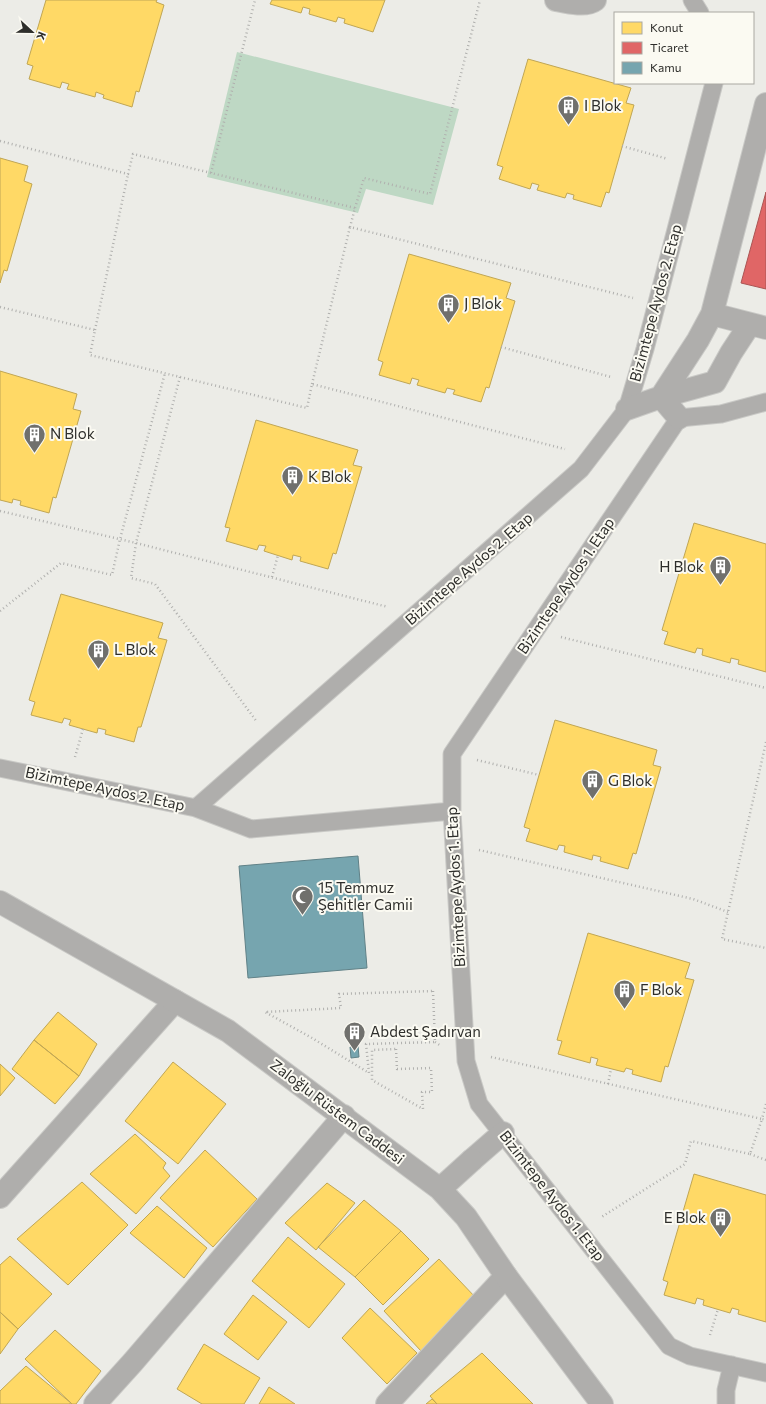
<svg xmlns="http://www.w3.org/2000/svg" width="766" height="1404" font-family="Commissioner,sans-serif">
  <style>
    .green { fill: #bed8c4 }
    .homes { fill: #ffd966; stroke: #c0a654 }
    .shops { fill: #e06666; stroke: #ab5554 }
    .public { fill: #76a5af; stroke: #608187 }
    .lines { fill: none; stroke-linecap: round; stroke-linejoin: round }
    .service-casing { stroke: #c9c9c6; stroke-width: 19 }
    .minor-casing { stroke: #c9c9c6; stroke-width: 24 }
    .tertiary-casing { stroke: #c9c9c6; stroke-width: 24 }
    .path { stroke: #b0b0ae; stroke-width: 2.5; stroke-dasharray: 1 3; stroke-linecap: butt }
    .service { stroke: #afaeac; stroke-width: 17 }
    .minor { stroke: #afaeac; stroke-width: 22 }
    .tertiary { stroke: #afaeac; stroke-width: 22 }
    .labels { text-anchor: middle; stroke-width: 4; stroke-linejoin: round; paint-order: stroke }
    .poi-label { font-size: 15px; fill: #2e2e2b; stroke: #fbfaf2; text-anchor: start }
    .street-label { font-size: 15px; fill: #2e2e2b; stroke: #fbfaf2 }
  </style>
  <rect width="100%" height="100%" fill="#ecece7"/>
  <!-- green -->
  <path class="green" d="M 237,52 L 459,109 L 433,205 L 366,189 L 358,213 L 207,177 Z"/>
  <!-- homes -->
  <path class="homes" d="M 46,0 L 157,0 L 156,2 L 164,5 L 139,92 L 136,91 L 132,107 L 103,98 L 104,95 L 96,92 L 95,97 L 67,89 L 69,84 L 62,82 L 60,88 L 29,79 L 33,66 L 27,64 Z
    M 272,0 L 385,0 L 373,32 L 344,23 L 345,19 L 338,17 L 336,22 L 309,14 L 310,9 L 303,7 L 301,13 L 270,4 Z
    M 528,59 L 631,88 L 626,103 L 634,105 L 609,193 L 606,192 L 601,207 L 573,199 L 574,195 L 567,193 L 565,198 L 537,190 L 539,185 L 532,183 L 530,189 L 499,179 L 503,167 L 497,165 Z
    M 0,158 L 28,166 L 24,181 L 32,184 L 7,271 L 4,270 L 0,283 Z
    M 409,254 L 511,283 L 506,298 L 515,301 L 489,388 L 486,387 L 481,402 L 453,394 L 455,390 L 447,388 L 445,393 L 417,385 L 419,380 L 412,378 L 410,384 L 379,375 L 383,362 L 378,360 Z
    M 0,371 L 77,394 L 73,409 L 81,411 L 56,498 L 53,497 L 49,513 L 20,505 L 21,501 L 13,499 L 12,503 L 0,500 Z
    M 256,420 L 358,450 L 353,465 L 362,467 L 336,554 L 333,553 L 328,569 L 300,561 L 301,557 L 293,555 L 292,560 L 264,551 L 266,546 L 259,545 L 257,550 L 226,541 L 230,528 L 225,527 Z
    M 694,523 L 766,544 L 766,672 L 738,664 L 739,660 L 731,658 L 730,663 L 702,655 L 703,649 L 697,648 L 695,653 L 664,644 L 668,632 L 662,630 Z
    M 61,594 L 163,623 L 158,638 L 167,640 L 141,727 L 138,727 L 134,742 L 105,734 L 106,730 L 98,728 L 97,733 L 69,725 L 71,720 L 64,718 L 62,723 L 31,715 L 35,702 L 29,700 Z
    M 555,720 L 657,750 L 653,765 L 661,767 L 636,854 L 633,853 L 628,869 L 600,861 L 601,857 L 593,855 L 592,860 L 564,852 L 565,846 L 559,845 L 557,850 L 526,841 L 530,829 L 524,827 Z
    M 588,933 L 690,963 L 685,978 L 694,980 L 668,1067 L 665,1066 L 661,1082 L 632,1074 L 633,1070 L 626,1068 L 624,1072 L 596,1065 L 598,1059 L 591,1057 L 590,1063 L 558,1054 L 562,1041 L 557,1040 Z
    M 58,1012 L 97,1044 L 79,1076 L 34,1040 Z
    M 34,1040 L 79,1076 L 55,1104 L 12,1069 Z
    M 173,1062 L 226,1104 L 178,1164 L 125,1121 Z
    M 0,1064 L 15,1078 L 0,1096 Z
    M 135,1134 L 166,1163 L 163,1168 L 170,1176 L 136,1214 L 90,1174 Z
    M 205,1150 L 257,1199 L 213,1247 L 160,1198 Z
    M 694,1174 L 766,1195 L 766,1322 L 738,1314 L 739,1310 L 732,1308 L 730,1313 L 703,1305 L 704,1300 L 697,1298 L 695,1304 L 664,1295 L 668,1282 L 663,1280 Z
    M 82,1182 L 128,1225 L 68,1285 L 17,1239 Z
    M 327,1183 L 355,1203 L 316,1250 L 285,1223 Z
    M 364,1200 L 401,1231 L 355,1277 L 318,1247 Z
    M 157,1206 L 207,1248 L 184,1278 L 130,1233 Z
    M 401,1231 L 429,1259 L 383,1305 L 355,1277 Z
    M 288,1237 L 345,1284 L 309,1328 L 252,1281 Z
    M 10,1256 L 52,1294 L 18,1329 L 0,1312 L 0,1265 Z
    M 439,1259 L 476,1298 L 421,1351 L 384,1311 Z
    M 253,1295 L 287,1322 L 258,1360 L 224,1334 Z
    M 370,1308 L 417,1353 L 387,1384 L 342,1338 Z
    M 0,1312 L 18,1329 L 0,1354 Z
    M 55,1330 L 101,1371 L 76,1404 L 72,1404 L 25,1359 Z
    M 204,1344 L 260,1378 L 244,1404 L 202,1404 L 177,1389 Z
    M 482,1353 L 533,1404 L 437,1404 L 430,1396 Z
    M 26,1366 L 71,1403 L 69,1404 L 0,1404 L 0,1391 Z
    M 269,1387 L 295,1404 L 259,1404 Z
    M 432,1399 L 437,1404 L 426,1404 Z"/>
  <!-- shops -->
  <path class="shops" d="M 766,192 L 766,289 L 741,283 Z"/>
  <!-- public -->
  <path class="public" d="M 358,856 L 367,968 L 248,978 L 239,866 Z
    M 358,1046 L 359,1057 L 351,1058 L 350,1047 Z"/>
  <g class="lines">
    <defs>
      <path id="service" d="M 692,0 L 700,13
        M 766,402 L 721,414 L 679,418 L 452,754 L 452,811 L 466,1061 L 479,1104 L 669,1346 L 690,1356 L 766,1373
        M 0,768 L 196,808 L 581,469 L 627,409 L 645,349 L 714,83
        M 196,808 L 251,829 L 452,811
        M 726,1404 L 726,1390 L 732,1365"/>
      <path id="minor" d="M 556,0 C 566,2 586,7 595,0
        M 766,104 L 712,314 L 766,328
        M 661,397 L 698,340 L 712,314
        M 661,397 L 679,418
        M 627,409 L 661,397 L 715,382 L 731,353 L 750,324
        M 472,1160 L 503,1133
        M 0,1197 L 175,1001
        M 95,1404 L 133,1362 L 344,1116
        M 387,1404 L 506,1276"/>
      <path id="tertiary" d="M 0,902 L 228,1031 L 440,1189 L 466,1217 L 506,1276 L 602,1404
        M 440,1189 L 472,1160"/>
    </defs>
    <!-- service casing -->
    <use href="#service" class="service-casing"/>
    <!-- minor casing -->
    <use href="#minor" class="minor-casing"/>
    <!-- tertiary casing -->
    <use href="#tertiary" class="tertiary-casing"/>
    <!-- path -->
    <path class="path" d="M 0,141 L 128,174 L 133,154 L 355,208 L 350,227 L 633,298
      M 622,146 L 668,159
      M 211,173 L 255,0
      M 355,208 L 364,178 L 430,194 L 480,0
      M 0,307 L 95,330 L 90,355 L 307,408 L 312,384 L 565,449
      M 95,330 L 128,174
      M 501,347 L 611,377
      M 180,377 L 136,543 L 131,578 L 155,584 L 257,722
      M 312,384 L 350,227
      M 0,511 L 136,543 L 388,607
      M 272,577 L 278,555
      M 0,611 L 61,563 L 112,575 L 120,539 L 165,373
      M 561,637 L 766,688
      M 766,742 L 722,939 L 766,948
      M 75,757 L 83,729
      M 477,760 L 539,775
      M 479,850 L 693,899 L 728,912
      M 433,991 L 435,1042 L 366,1044 L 369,1073 L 312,1038 L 265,1012 L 341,1008 L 339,994 Z
      M 435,1042 L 441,1046
      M 396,1049 L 397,1069 L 431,1068 L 432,1092 L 422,1092 L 423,1109 L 372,1080 L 372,1050 Z
      M 491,1057 L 762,1119 L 750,1154 L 691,1141 L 685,1164 L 600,1218
      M 608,1084 L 611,1069
      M 766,1104 L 762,1119 L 766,1120
      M 750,1154 L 766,1160
      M 710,1335 L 718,1309"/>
    <!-- service -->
    <use href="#service" class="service"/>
    <!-- minor -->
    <use href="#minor" class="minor"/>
    <!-- tertiary -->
    <use href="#tertiary" class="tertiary"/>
  </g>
  <!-- icons -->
  <defs>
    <symbol id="building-pin" viewBox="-11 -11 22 30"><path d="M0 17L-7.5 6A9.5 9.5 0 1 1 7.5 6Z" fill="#70706d" stroke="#fbfaf2"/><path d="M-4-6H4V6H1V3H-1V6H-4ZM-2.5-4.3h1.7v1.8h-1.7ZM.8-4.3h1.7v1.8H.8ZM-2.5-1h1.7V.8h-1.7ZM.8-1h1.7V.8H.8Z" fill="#fff"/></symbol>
    <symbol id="mosque-pin" viewBox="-11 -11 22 30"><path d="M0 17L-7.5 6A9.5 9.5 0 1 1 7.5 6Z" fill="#70706d" stroke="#fbfaf2"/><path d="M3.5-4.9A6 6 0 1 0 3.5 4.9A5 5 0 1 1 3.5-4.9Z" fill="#fff"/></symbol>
  </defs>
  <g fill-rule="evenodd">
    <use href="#building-pin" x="556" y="94" width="25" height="34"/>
    <use href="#building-pin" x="436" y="292" width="25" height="34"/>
    <use href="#building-pin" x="22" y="422" width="25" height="34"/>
    <use href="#building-pin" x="280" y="464" width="25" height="34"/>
    <use href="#building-pin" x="708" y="554" width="25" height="34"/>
    <use href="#building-pin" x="86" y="638" width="25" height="34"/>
    <use href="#building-pin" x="580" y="768" width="25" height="34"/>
    <use href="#mosque-pin" x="290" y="884" width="25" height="34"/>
    <use href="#building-pin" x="612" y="978" width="25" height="34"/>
    <use href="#building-pin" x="342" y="1020" width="25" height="34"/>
    <use href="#building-pin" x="708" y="1206" width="25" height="34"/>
  </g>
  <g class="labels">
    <!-- poi labels -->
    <g class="poi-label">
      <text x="584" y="111">I Blok</text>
      <text x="464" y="309">J Blok</text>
      <text x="50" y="439">N Blok</text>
      <text x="308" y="482">K Blok</text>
      <text x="704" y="572" text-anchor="end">H Blok</text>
      <text x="114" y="655">L Blok</text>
      <text x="608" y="786">G Blok</text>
      <text x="318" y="893">15 Temmuz<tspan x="318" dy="17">Şehitler Camii</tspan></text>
      <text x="640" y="995">F Blok</text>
      <text x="370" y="1037">Abdest Şadırvan</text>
      <text x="706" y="1223" text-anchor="end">E Blok</text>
    </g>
    <!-- street labels -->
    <g class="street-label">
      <text transform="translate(656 303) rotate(-75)" y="5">Bizimtepe Aydos 2. Etap</text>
      <text transform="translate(469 569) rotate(-41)" y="5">Bizimtepe Aydos 2. Etap</text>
      <text transform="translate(566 586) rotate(-56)" y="5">Bizimtepe Aydos 1. Etap</text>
      <text transform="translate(105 789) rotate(12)" y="5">Bizimtepe Aydos 2. Etap</text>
      <text transform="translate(456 887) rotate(-93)" y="5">Bizimtepe Aydos 1. Etap</text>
      <text transform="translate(337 1112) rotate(37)" y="5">Zaloğlu Rüstem Caddesi</text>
      <text transform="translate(552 1196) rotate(52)" y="5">Bizimtepe Aydos 1. Etap</text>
    </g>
  </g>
  <!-- legend -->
  <rect x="614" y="12" width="140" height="72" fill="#fbfaf2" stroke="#a9a8a2"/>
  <rect x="622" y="22" width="20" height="12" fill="#ffd966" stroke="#a9a8a2"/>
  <text x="650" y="32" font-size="12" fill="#2e2e2b">Konut</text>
  <rect x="622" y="42" width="20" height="12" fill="#e06666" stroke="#a9a8a2"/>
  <text x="650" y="52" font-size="12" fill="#2e2e2b">Ticaret</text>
  <rect x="622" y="62" width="20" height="12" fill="#76a5af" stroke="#a9a8a2"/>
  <text x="650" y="72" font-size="12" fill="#2e2e2b">Kamu</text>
  <!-- north arrow -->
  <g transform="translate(32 32) rotate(112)" stroke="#fbfaf2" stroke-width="3" paint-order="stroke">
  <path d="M0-3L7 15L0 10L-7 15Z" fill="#2e2e2b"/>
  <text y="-6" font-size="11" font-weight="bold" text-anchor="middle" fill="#2e2e2b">K</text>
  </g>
</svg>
